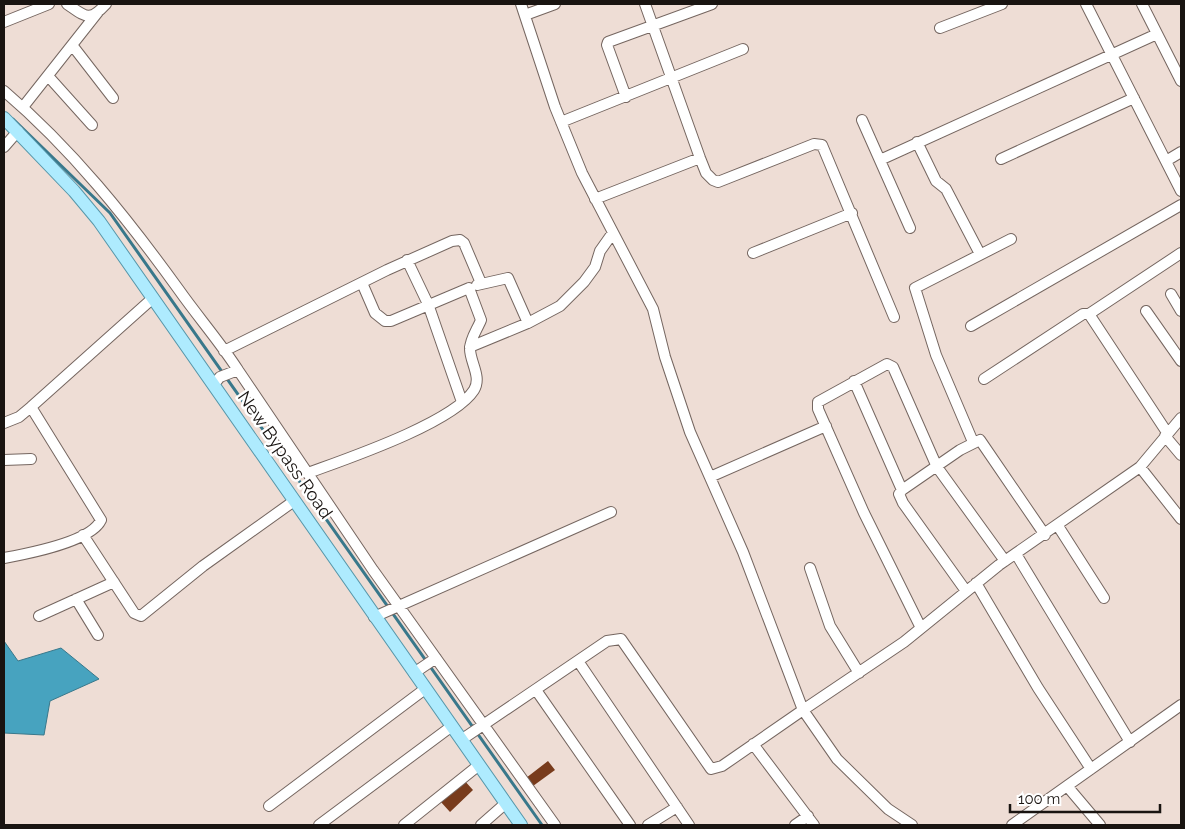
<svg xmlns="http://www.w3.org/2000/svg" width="1185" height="829" font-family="Raleway,sans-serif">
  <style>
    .water { fill: #47a3bf; stroke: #39788b }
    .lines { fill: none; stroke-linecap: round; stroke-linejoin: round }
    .stream { stroke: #39788b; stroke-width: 3 }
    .building { fill: #783b1c }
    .minor-casing { stroke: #756660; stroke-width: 12 }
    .major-casing { stroke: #5797aa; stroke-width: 14 }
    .minor { stroke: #fff; stroke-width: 10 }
    .major { stroke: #aeebfe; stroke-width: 12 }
    .labels { text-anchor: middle; stroke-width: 5; stroke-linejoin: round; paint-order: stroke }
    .street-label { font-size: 18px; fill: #191411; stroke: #fff }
  </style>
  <rect width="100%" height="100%" fill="#eeddd5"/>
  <!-- water -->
  <path class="water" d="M 4,641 L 18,661 L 61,648 L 99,679 L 50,701 L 44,735 L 4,733 Z"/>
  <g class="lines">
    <!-- stream -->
    <path class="stream" d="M 13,119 L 110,213 L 542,825"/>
  </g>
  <!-- building -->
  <path class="building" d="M 548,761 L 555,770 L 533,786 L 526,778 Z
    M 463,779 L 473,790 L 450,812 L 440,801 Z"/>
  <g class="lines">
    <defs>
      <path id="minor" d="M 67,4 C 85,16 89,23 106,4
        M 521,4 L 555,107 L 582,173 L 653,309 L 665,357 L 690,432 L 743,552 L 803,710 L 904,642 L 999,565 L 1140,467 L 1181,418
        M 645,4 L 700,158 L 706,173 L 713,180 L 718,182 L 814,144 L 822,145 L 894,317
        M 1086,4 L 1181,191
        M 1142,4 L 1181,81
        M 525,15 L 555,4
        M 4,22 L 49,4
        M 940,28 L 1002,4
        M 72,45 L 113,98
        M 48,76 L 92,125
        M 4,91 C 72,149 127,218 179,290 C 198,317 220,342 238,370
        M 626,97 L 607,45 L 608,42 L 712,4
        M 23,107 L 98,12
        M 862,120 L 910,228
        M 561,122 L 743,49
        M 917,142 L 936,181 L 946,189 L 980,254
        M 4,147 L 18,131
        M 1001,159 L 1134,98
        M 880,160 L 1157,34
        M 1166,161 L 1181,152
        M 595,199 L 700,158
        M 753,253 L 852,213
        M 407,260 L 428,304 L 462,402
        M 1171,294 L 1181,311
        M 1146,311 L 1181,361
        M 1089,314 L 1181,253
        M 528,323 L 560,306 L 584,282 L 595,267 L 600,251 L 612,234
        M 971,326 L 1181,205
        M 470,347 L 528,323 L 508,278 L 477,285
        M 224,351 L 387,270 L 452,241 L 460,240 L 464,243 L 481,283
        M 984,379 L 1083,314 L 1089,314 L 1168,434
        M 854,381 L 902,490
        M 214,384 L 220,377 L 238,370 L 373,570 L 555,825
        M 4,423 L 19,417 L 31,407 L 153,298
        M 1165,436 L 1181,455
        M 973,442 L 936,355 L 915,288 L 1011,239
        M 4,460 L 31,459
        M 1140,467 L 1181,519
        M 308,473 C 346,459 453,423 474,390 C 482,377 470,362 470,349 C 470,339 477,330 481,320 L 469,288 L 391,321 L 385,321 L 375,313 L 362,283
        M 710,477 L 826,426
        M 1058,526 L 1104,598
        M 83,535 L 134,613 L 141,616 L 203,566 L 294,501
        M 1016,554 L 1130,742
        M 4,558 C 26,554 91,542 101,520 L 31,407
        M 810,568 L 830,626 L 859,673
        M 976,583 L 1038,688 L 1091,769
        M 966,591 L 903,503 L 899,494 L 902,490 L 960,450 L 980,440 L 1045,535
        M 76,599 L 98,635
        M 39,616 L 114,582
        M 374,617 L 611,512
        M 921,628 L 864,513 L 818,409 L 818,402 L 887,364 L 893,367 L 937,467 L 1005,561
        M 578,661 L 689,825
        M 414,673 L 436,658
        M 536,690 L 630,825
        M 461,740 L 607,641 L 621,639 L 711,769 L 722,766 L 803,710 L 837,759 L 888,809 L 912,825
        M 753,744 L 814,825
        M 1067,786 L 1100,825
        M 269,806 L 425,689
        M 319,825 L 452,726
        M 404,825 L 479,765
        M 481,825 L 506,803
        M 648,825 L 677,807
        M 795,825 L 808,816
        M 1012,825 L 1181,705"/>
      <path id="major" d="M 4,118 L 74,191 L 99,221 L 521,825"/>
    </defs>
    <!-- minor casing -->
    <use href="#minor" class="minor-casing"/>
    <!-- major casing -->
    <use href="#major" class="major-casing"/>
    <!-- minor -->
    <use href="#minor" class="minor"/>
    <!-- major -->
    <use href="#major" class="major"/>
  </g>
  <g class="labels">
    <!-- street labels -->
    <g class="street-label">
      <text transform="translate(285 455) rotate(55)" y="6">New Bypass Road</text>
    </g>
  </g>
  <!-- border -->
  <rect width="1185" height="829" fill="none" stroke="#191411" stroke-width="10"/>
  <!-- scale -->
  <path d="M1010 804v8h150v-8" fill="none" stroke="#191411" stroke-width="2.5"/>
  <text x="1018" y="804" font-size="15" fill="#191411" stroke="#ffffff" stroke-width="4" paint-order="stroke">100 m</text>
</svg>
